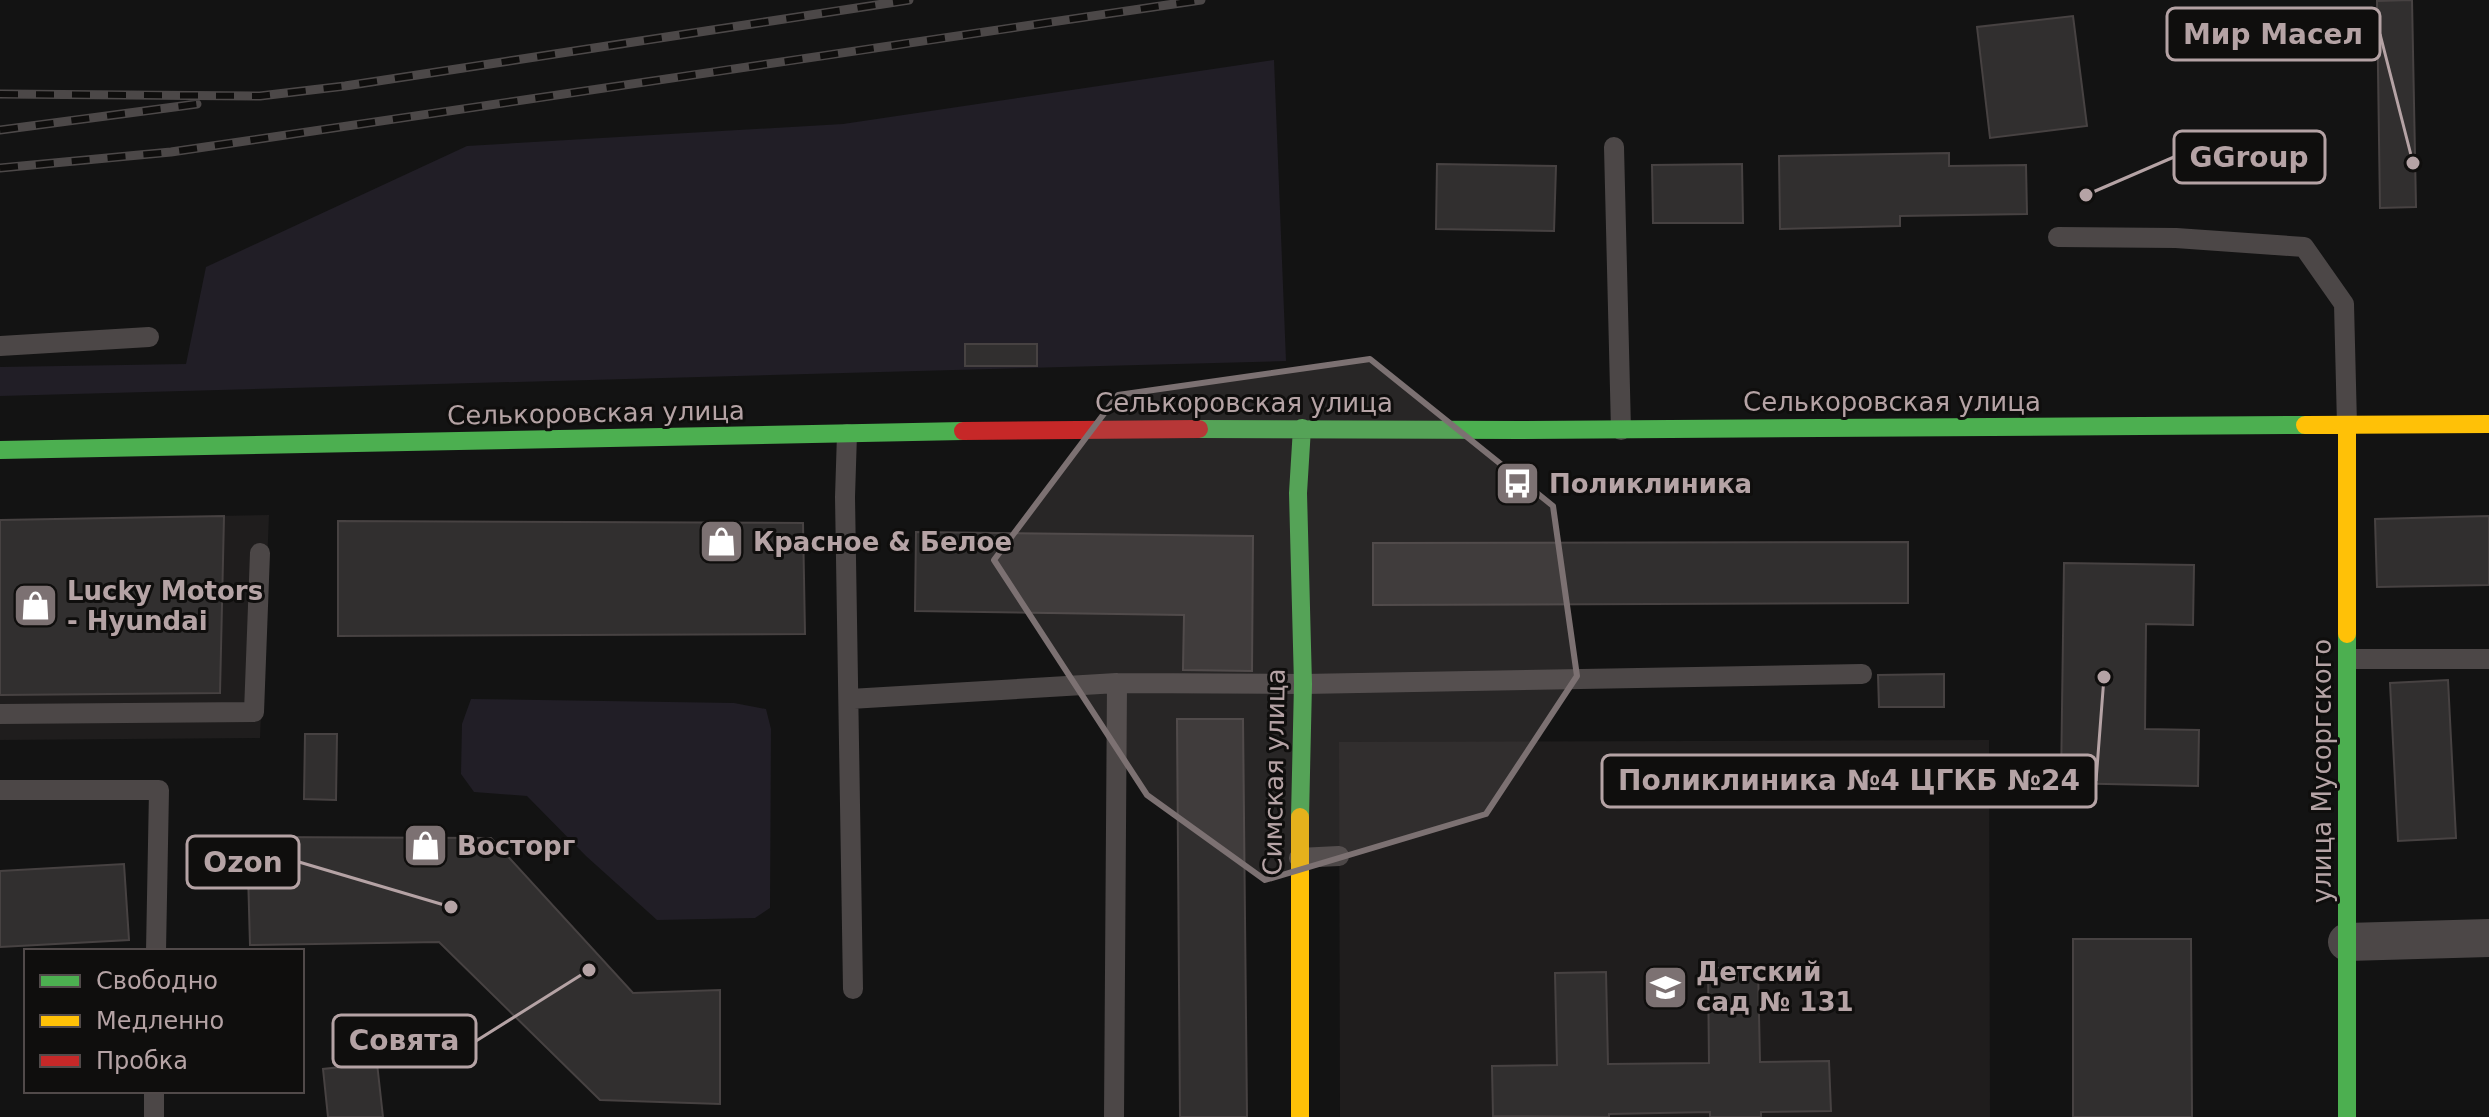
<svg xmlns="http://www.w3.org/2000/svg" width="2489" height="1117" font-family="'DejaVu Sans',sans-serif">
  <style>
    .built { fill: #1f1d1d }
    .green { fill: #211e26 }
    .building { fill: #312f2f; stroke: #474242; stroke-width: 2 }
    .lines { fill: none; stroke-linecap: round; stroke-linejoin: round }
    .lane { stroke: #4c4747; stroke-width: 20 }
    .street { stroke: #4c4747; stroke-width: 38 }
    .fast { stroke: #4caf50; stroke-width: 18 }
    .slow { stroke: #ffc107; stroke-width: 18 }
    .jam { stroke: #c62828; stroke-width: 18 }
    .rail-casing { stroke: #4c4848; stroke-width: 9 }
    .rail { stroke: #0f0e0d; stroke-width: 6; stroke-dasharray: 18; stroke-linecap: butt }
    .marked { fill: #7c7172; fill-opacity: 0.2; stroke: #7c7172; stroke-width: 6; stroke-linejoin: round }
    .labels { text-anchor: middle; stroke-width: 6; stroke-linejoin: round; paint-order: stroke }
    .street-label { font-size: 26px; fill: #b5a3a5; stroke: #0f0e0d }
    .poi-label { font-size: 26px; font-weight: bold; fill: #b5a3a5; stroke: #0f0e0d; text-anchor: start }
    .leader { fill: none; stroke: #b5a3a5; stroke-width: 3 }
    .callout-dot { fill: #b5a3a5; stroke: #0f0e0d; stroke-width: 3 }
    .callout { fill: #0f0e0d; stroke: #b5a3a5; stroke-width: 3 }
    .callout-label { font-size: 28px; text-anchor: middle; font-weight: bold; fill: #b5a3a5 }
  </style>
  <rect width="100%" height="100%" fill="#131313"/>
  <!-- built -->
  <path class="built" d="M 269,515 L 260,738 L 0,740 L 0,520 Z
    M 1989,740 L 1990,1117 L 1340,1117 L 1339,742 Z"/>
  <!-- green -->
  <path class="green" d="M 1274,60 L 1286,361 L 0,396 L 0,367 L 186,364 L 206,267 L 467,146 L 843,124 Z
    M 471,699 L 734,703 L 766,709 L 771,729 L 770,908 L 755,918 L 657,920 L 586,856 L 527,796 L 474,792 L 461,774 L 462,724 Z"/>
  <!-- building -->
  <path class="building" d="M 2412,0 L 2416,207 L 2380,208 L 2377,1 Z
    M 2073,16 L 2087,126 L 1990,138 L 1977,27 Z
    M 1949,153 L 1949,166 L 2026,165 L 2027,214 L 1900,216 L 1900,226 L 1780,229 L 1779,156 Z
    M 1437,164 L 1556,166 L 1554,231 L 1436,229 Z
    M 1742,164 L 1743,223 L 1653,223 L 1652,165 Z
    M 965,344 L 1037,344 L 1037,366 L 965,366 Z
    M 224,516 L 220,693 L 0,695 L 0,520 Z
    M 2489,516 L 2489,585 L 2377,587 L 2375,519 Z
    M 338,521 L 803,523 L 805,634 L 338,636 Z
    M 916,532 L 1253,536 L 1252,671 L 1183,670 L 1184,615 L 915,611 Z
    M 1908,542 L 1908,603 L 1373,605 L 1373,543 Z
    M 2064,563 L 2194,565 L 2193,625 L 2146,624 L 2145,729 L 2199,730 L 2198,786 L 2061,783 Z
    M 1944,674 L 1944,707 L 1879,707 L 1878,675 Z
    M 2448,680 L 2456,838 L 2398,841 L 2390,683 Z
    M 1177,719 L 1243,719 L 1247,1117 L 1180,1117 Z
    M 305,734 L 337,734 L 336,800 L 304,799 Z
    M 247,837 L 491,838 L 633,993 L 720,990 L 720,1104 L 600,1100 L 439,942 L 250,945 Z
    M 124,864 L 129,940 L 0,947 L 0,871 Z
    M 2073,939 L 2191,939 L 2192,1117 L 2073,1117 Z
    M 1708,968 L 1758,968 L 1760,1062 L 1829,1061 L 1831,1111 L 1761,1112 L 1761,1117 L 1710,1117 L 1710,1112 L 1609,1114 L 1609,1117 L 1493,1116 L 1492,1066 L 1557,1065 L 1555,973 L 1606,972 L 1608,1064 L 1709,1063 Z
    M 377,1063 L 383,1117 L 328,1117 L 323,1069 Z"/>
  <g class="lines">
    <!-- lane -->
    <path class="lane" d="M 1614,147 L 1621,430
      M 2058,237 L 2176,238 L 2304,247 L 2344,304 L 2347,425
      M 0,346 L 149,337
      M 847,434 L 845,497 L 853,989
      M 2348,659 L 2489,659
      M 850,699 L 1117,683
      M 0,714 L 254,712 L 260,553
      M 0,790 L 159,790 L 156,951
      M 1299,858 L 1339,856
      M 154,1117 L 154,1091
      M 1114,1117 L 1117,683 L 1303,684 L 1862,674"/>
    <!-- street -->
    <path class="street" d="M 2347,942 L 2489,938"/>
    <!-- fast -->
    <path class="fast" d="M 1199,429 L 1523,430 L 2305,425
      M 0,450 L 963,431
      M 2347,634 L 2347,1117
      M 1300,817 L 1303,684 L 1298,493 L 1302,428"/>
    <!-- slow -->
    <path class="slow" d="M 2305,425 L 2489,424
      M 2347,425 L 2347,634
      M 1300,817 L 1300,1117"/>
    <!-- jam -->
    <path class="jam" d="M 963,431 L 1199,429"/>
    <defs>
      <path id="rail" d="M 0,94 L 260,96 L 345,86 L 909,0
        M 0,130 L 197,104
        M 0,168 L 171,152 L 1201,0"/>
    </defs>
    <!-- rail casing -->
    <use href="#rail" class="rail-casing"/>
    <!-- rail -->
    <use href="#rail" class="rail"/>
  </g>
  <!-- marked area -->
  <path class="marked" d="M 1370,359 L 1553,506 L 1577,676 L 1486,814 L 1265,880 L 1147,795 L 994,560 L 1118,395 Z"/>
  <!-- icons -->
  <defs>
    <symbol id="bus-square" viewBox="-11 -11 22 22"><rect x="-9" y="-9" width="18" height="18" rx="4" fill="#7c7172" stroke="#0f0e0d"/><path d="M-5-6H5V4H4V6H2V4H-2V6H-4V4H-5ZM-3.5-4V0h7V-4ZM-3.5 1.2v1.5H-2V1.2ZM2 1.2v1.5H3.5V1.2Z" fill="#fff"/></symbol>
    <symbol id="shop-square" viewBox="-11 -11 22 22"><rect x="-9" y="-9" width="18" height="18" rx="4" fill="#7c7172" stroke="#0f0e0d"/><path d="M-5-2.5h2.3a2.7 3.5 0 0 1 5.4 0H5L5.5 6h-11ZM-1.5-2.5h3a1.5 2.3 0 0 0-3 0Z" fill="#fff"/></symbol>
    <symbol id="school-square" viewBox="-11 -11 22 22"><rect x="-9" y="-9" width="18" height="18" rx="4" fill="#7c7172" stroke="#0f0e0d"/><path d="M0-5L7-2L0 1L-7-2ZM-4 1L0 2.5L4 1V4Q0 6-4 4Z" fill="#fff"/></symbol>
  </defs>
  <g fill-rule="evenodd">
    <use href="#bus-square" x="1492" y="458" width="51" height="51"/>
    <use href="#shop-square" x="696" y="516" width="51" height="51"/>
    <use href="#shop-square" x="10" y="580" width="51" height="51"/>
    <use href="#shop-square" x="400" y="820" width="51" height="51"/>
    <use href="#school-square" x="1640" y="962" width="51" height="51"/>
  </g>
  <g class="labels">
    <!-- street labels -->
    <g class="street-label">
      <text x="1892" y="411">Селькоровская улица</text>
      <text x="1244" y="412">Селькоровская улица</text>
      <text transform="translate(596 413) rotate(-1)" y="9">Селькоровская улица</text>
      <text transform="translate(2322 771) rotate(-90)" y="9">улица Мусоргского</text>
      <text transform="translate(1274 772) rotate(-89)" y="9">Симская улица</text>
    </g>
    <!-- poi labels -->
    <g class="poi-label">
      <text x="1549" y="493">Поликлиника</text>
      <text x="753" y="551">Красное &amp; Белое</text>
      <text x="67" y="600">Lucky Motors<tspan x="67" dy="30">- Hyundai</tspan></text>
      <text x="457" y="855">Восторг</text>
      <text x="1696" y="981">Детский<tspan x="1696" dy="30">сад № 131</tspan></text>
    </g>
  </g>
  <!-- callouts -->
  <path class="leader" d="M2413 163L2380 34M2086 195L2174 157M2104 677L2096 781M451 907L299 862M589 970L476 1041"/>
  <g class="callout-dot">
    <circle cx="2413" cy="163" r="8"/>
    <circle cx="2086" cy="195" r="8"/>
    <circle cx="2104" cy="677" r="8"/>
    <circle cx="451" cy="907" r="8"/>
    <circle cx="589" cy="970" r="8"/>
  </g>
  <g class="callout">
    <rect x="2167" y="8" width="213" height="52" rx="8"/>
    <rect x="2174" y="131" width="151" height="52" rx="8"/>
    <rect x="1602" y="755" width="494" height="52" rx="8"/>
    <rect x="187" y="836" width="112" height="52" rx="8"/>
    <rect x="333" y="1015" width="143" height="52" rx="8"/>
  </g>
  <g class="callout-label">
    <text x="2273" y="44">Мир Масел</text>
    <text x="2249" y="167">GGroup</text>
    <text x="1849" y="790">Поликлиника №4 ЦГКБ №24</text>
    <text x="243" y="872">Ozon</text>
    <text x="404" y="1050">Совята</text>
  </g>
  <!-- legend -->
  <rect x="24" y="949" width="280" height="144" fill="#0f0e0d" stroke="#514a4a" stroke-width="2"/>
  <rect x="40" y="975" width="40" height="12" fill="#4caf50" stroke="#514a4a" stroke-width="2"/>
  <text x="96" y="989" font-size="24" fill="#b5a3a5">Свободно</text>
  <rect x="40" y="1015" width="40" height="12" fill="#ffc107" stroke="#514a4a" stroke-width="2"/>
  <text x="96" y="1029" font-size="24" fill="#b5a3a5">Медленно</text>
  <rect x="40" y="1055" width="40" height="12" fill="#c62828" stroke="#514a4a" stroke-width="2"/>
  <text x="96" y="1069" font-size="24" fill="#b5a3a5">Пробка</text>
</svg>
